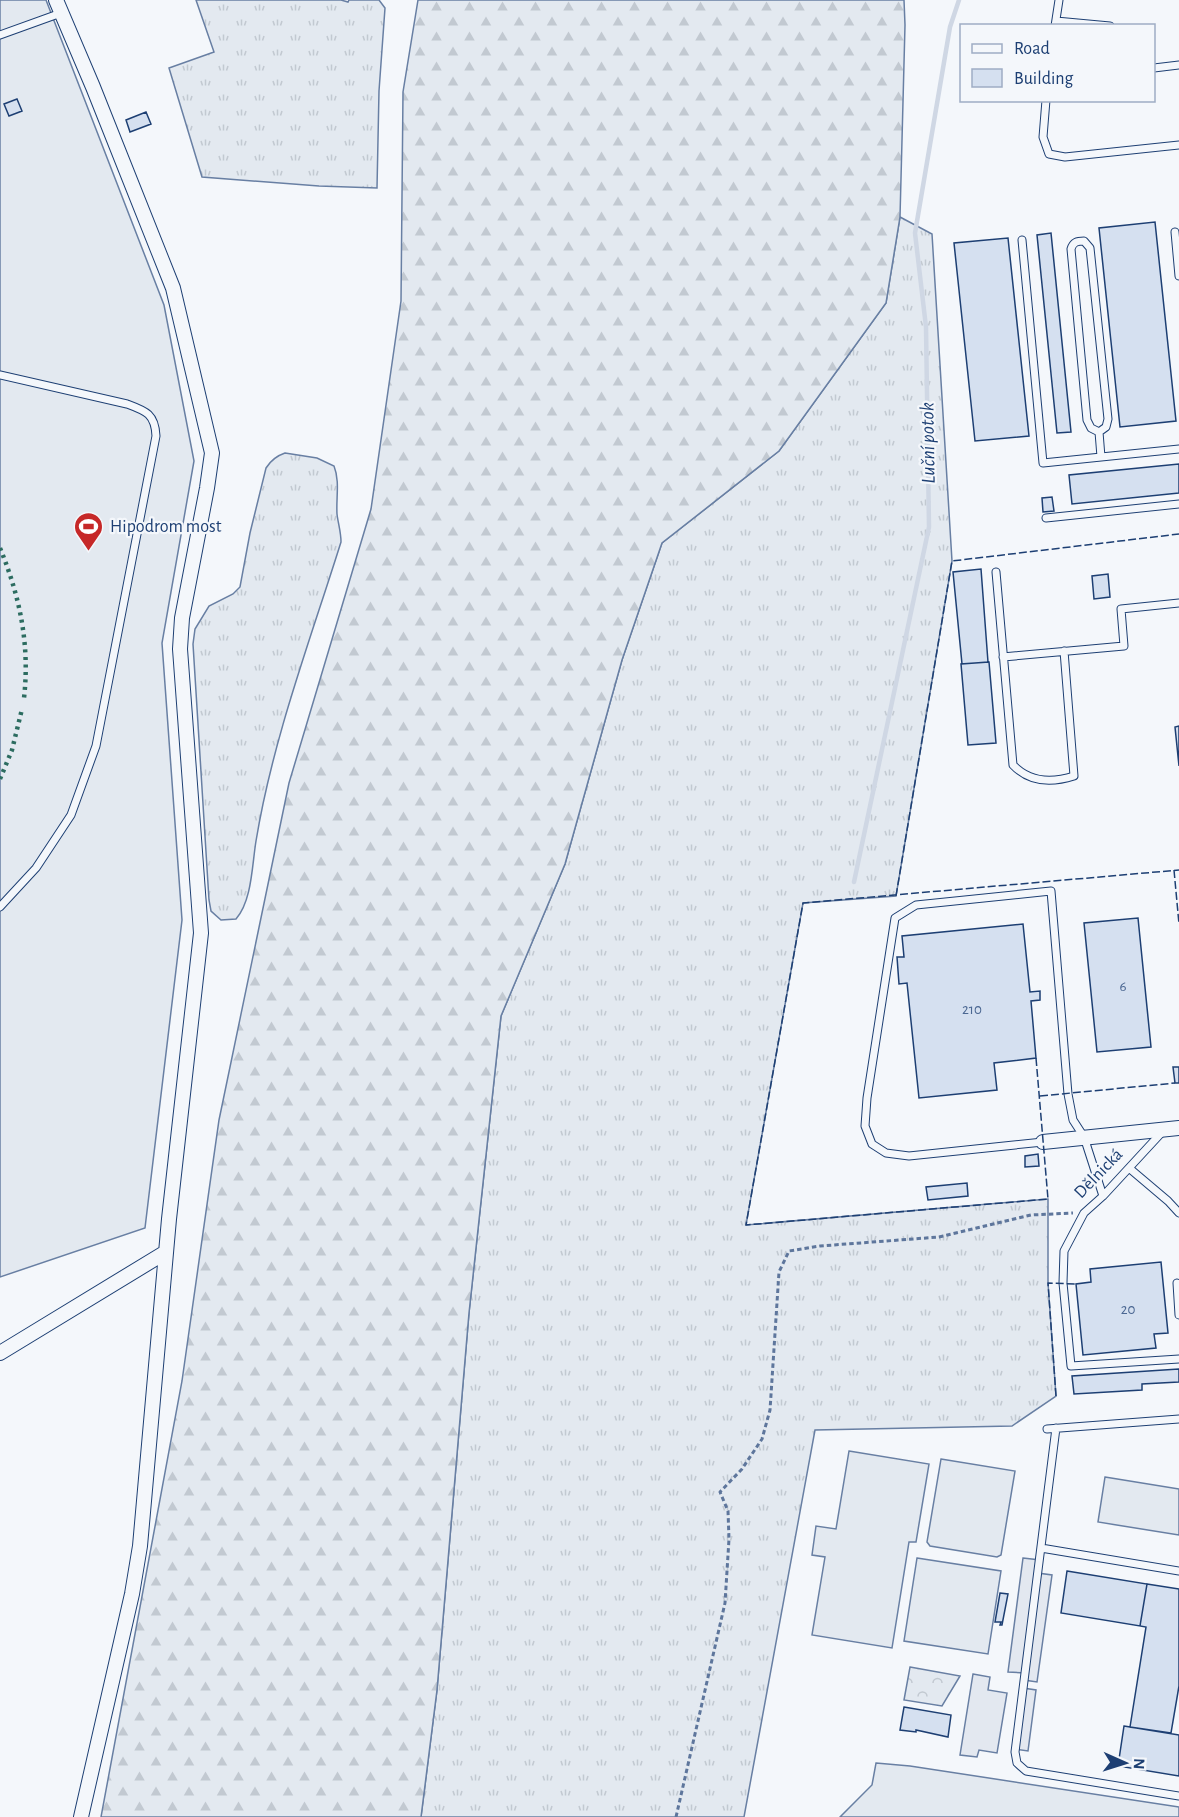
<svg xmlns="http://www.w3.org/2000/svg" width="1179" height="1817" font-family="'Alegreya Sans',sans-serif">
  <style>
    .grass { fill: url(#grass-tufts); stroke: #687fa3; stroke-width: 1.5 }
    .forest { fill: url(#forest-firs); stroke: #687fa3; stroke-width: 1.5 }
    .park { fill: url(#park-crowns); stroke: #687fa3; stroke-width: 1.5 }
    .garden { fill: #e3e9f0; stroke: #687fa3; stroke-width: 1.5 }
    .parking { fill: #e3e8f0; stroke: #687fa3; stroke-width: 1.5 }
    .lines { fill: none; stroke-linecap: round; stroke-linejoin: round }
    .stream { stroke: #cfd7e4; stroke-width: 4.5 }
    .building { fill: #d5e0f0; stroke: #1d3f73; stroke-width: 1.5 }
    .service-casing { stroke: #1d3f73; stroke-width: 9 }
    .minor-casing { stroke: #1d3f73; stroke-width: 16 }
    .path { stroke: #5e769c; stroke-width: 3; stroke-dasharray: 4.5 3; stroke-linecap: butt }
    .service { stroke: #f4f7fb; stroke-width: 7 }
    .minor { stroke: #f4f7fb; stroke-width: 14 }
    .hedge { stroke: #2c6c60; stroke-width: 4.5; stroke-dasharray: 3 4.5; stroke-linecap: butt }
    .fence { stroke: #1d3f73; stroke-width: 1.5; stroke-dasharray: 8 3; stroke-linecap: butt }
    .labels { text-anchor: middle; stroke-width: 4.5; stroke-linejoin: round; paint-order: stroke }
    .number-label { font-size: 15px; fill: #4b6792 }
    .poi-label { font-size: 18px; fill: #1d3f73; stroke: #f4f7fb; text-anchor: start }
    .street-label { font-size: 18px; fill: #1d3f73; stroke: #f4f7fb }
    .water-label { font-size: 20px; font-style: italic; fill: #1d3f73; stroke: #f4f7fb }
  </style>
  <defs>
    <pattern id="grass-tufts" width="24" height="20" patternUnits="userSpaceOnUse" patternTransform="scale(1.5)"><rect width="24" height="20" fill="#e3e9f0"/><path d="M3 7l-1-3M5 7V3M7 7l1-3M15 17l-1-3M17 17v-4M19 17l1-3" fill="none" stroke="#c2c9d1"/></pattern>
    <pattern id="forest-firs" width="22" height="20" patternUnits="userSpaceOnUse" patternTransform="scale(1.5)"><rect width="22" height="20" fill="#e3e9f0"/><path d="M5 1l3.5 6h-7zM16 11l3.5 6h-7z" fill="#c2c9d1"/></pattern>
    <pattern id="park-crowns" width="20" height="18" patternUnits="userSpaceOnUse" patternTransform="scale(1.5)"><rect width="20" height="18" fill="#e3e9f0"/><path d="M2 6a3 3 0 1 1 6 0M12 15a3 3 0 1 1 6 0" fill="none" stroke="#c2c9d1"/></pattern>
  </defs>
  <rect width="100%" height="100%" fill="#f4f7fb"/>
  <!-- grass -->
  <path class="grass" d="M 196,0 L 341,0 L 348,2 L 349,0 L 379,0 L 385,8 L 379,91 L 377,188 L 319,186 L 202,177 L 169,68 L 214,52 Z
    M 900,217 L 932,234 L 952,561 L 896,896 L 803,903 L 746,1225 L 1048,1199 L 1048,1283 L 1056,1396 L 1012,1426 L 815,1430 L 744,1817 L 421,1817 L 437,1690 L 469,1313 L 501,1016 L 565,864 L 622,660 L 662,543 L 779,451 L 886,303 Z
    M 285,453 L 317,458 L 334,466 C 340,481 336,498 337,514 C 338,523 341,532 341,542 C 310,641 273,738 256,841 C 252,865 252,901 236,919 L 221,920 L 211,911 L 209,900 L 193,644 L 195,629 L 209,606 L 233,594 L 240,587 L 250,533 L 266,468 C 271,460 276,456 285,453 Z"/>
  <!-- forest -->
  <path class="forest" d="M 418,0 L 904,0 L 905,25 L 900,217 L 886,303 L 779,451 L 662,543 L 622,660 L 565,864 L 501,1016 L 469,1313 L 437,1690 L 421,1817 L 101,1817 L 182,1381 L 219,1120 L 289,783 L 371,509 L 401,301 L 403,92 Z"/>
  <!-- park -->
  <path class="park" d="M 910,1667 L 960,1676 L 942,1706 L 904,1700 Z"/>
  <!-- garden -->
  <path class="garden" d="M 0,0 L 46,0 L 164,305 L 194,461 L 162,643 L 182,920 L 145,1228 L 0,1277 Z
    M 849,1451 L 929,1464 L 916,1542 L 909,1542 L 892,1648 L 812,1635 L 825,1557 L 812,1555 L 816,1526 L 836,1529 Z
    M 941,1459 L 1015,1471 L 1001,1555 L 997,1557 L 930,1546 L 927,1542 Z
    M 1105,1477 L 1179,1489 L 1179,1535 L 1098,1522 Z
    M 917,1558 L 1001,1571 L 988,1654 L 904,1641 Z
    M 876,1763 L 910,1766 L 1179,1807 L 1179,1817 L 840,1817 L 872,1785 Z"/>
  <!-- parking -->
  <path class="parking" d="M 1023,1558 L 1040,1560 L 1038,1573 L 1052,1575 L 1037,1682 L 1024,1680 L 1025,1673 L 1008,1672 Z
    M 973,1674 L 990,1677 L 988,1690 L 1007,1693 L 997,1753 L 979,1750 L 977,1757 L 960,1755 Z
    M 1023,1688 L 1036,1690 L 1028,1751 L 1015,1749 Z"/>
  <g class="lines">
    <!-- stream -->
    <path class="stream" d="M 854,882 L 929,527 L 926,327 L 915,233 L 950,27 L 959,0"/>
  </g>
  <!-- building -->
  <path class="building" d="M 17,99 L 22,111 L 9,116 L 4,104 Z
    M 146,112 L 151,124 L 130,132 L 126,120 Z
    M 1155,222 L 1176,421 L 1120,427 L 1099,228 Z
    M 1051,233 L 1071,432 L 1057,433 L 1037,235 Z
    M 1008,238 L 1029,436 L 975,441 L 954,243 Z
    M 1179,464 L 1179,493 L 1072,504 L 1069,475 Z
    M 1052,497 L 1054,511 L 1043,512 L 1042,498 Z
    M 981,569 L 988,662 L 962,664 L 953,572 Z
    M 1108,574 L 1110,597 L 1094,599 L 1092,576 Z
    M 989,662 L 996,743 L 968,745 L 961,664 Z
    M 1179,726 L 1179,766 L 1175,727 Z
    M 1138,918 L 1151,1047 L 1097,1052 L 1084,923 Z
    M 1023,924 L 1030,992 L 1040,991 L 1040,1000 L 1031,1001 L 1036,1058 L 994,1063 L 997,1090 L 919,1098 L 907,983 L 899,984 L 897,957 L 904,957 L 902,936 Z
    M 1173,1067 L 1179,1067 L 1179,1083 L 1175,1083 Z
    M 1038,1154 L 1039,1166 L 1025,1167 L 1025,1156 Z
    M 967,1183 L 968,1196 L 928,1200 L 926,1187 Z
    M 1161,1262 L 1168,1333 L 1154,1334 L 1156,1348 L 1083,1355 L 1076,1284 L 1091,1282 L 1090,1269 Z
    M 1179,1369 L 1179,1382 L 1142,1384 L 1142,1390 L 1074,1394 L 1072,1376 Z
    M 1067,1571 L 1147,1584 L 1140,1626 L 1061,1613 Z
    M 1147,1584 L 1179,1589 L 1179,1686 L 1171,1733 L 1130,1727 L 1146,1627 L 1140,1626 Z
    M 1000,1593 L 1008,1594 L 1002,1625 L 1000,1625 L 1001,1622 L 995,1622 Z
    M 904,1707 L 951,1715 L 948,1737 L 916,1730 L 916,1732 L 900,1730 Z
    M 1124,1726 L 1179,1735 L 1179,1776 L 1118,1766 Z"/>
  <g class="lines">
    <defs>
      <path id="service" d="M 1056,21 L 1110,26
        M 1055,26 L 1059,0
        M 0,35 L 61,13
        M 1154,68 L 1179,65
        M 1046,100 L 1043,137 L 1049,154 L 1065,157 L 1179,145
        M 1175,232 L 1179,276
        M 1022,240 L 1043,463 L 1179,449
        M 0,375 L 127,404 C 146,411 155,414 156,436 L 96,746 L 71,815 L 36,868 L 0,907
        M 1099,432 L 1106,427 L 1108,419 L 1090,248 L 1084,241 C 1077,241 1073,242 1071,249 L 1087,420 L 1091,428 L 1099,432 L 1101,457
        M 1046,518 L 1179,504
        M 996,572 L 1013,765 C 1030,783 1052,783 1074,776 L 1064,651
        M 1003,657 L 1124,646 L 1121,609 L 1179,603
        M 1164,1130 L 1103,1196 L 1084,1213 L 1064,1251 L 1063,1283 L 1071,1366 L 1179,1359
        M 1043,1142 L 909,1156 L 886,1153 L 872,1144 L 865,1126 L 867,1098 L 895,918 L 916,905 L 1051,891 L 1068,1094 L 1073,1120 L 1084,1137 L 1103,1196
        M 1129,1168 L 1168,1201 L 1179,1213
        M 1177,1283 L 1179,1315
        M 1056,1428 L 1015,1752 L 1017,1763 L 1026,1771 L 1179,1796
        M 1047,1429 L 1179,1419
        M 1041,1548 L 1179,1571"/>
      <path id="minor" d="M 56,0 L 93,87 L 173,288 L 212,453 L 207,488 L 182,618 L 180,649 L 201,933 L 169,1219 L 140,1546 L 132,1594 L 81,1817
        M 1043,1142 L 1179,1128
        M 0,1353 L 166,1252"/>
    </defs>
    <!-- service casing -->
    <use href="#service" class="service-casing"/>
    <!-- minor casing -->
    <use href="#minor" class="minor-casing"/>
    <!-- path -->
    <path class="path" d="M 676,1817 L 725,1603 L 729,1539 L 728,1511 L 720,1492 L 742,1469 L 762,1439 L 770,1410 L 779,1272 L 789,1251 L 820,1246 L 939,1237 L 1031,1215 L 1073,1213"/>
    <!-- service -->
    <use href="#service" class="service"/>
    <!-- minor -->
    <use href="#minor" class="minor"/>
    <!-- hedge -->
    <path class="hedge" d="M 0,548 C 20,597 30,645 24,698
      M 0,779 L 12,750 L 22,709"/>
    <!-- fence -->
    <path class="fence" d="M 1174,870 L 1179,924
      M 896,896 L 952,561 L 1179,534
      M 1036,1058 L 1048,1199 L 746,1225 L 803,903 L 1179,870
      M 1040,1096 L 1175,1083
      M 1056,1396 L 1048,1283 L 1076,1284"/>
  </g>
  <!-- icons -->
  <defs>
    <symbol id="stadium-pin" viewBox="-11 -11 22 30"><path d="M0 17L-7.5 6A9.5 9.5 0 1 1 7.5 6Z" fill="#c62828" stroke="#f4f7fb"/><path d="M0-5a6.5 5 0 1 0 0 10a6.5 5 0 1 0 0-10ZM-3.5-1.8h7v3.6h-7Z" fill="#fff"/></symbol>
  </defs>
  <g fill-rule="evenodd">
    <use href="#stadium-pin" x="72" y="510" width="33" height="45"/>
  </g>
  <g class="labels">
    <!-- number labels -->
    <g class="number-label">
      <text x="1123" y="991">6</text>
      <text x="972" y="1014">210</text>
      <text x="1128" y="1314">20</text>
    </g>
    <!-- poi labels -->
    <g class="poi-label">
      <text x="110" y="532">Hipodrom most</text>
    </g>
    <!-- street labels -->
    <g class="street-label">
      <text transform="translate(1098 1173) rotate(-46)" y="6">Dělnická</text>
    </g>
    <!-- water labels -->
    <g class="water-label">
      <text transform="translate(927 443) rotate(-91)" y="7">Luční potok</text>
    </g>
  </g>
  <!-- legend -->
  <rect x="960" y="24" width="195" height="78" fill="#f4f7fb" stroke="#9eadc5" stroke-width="1.5"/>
  <rect x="972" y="44" width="30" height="9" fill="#f4f7fb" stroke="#9eadc5" stroke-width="1.5"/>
  <text x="1014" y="54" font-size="18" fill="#1d3f73">Road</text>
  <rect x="972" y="69" width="30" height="18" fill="#d5e0f0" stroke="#9eadc5" stroke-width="1.5"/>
  <text x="1014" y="84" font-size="18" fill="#1d3f73">Building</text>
  <!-- north arrow -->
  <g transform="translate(1125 1763) rotate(93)" stroke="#f4f7fb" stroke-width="4.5" paint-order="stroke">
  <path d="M0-4.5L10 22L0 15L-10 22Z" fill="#1d3f73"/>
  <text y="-9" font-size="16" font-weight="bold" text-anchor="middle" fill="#1d3f73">N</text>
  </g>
</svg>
